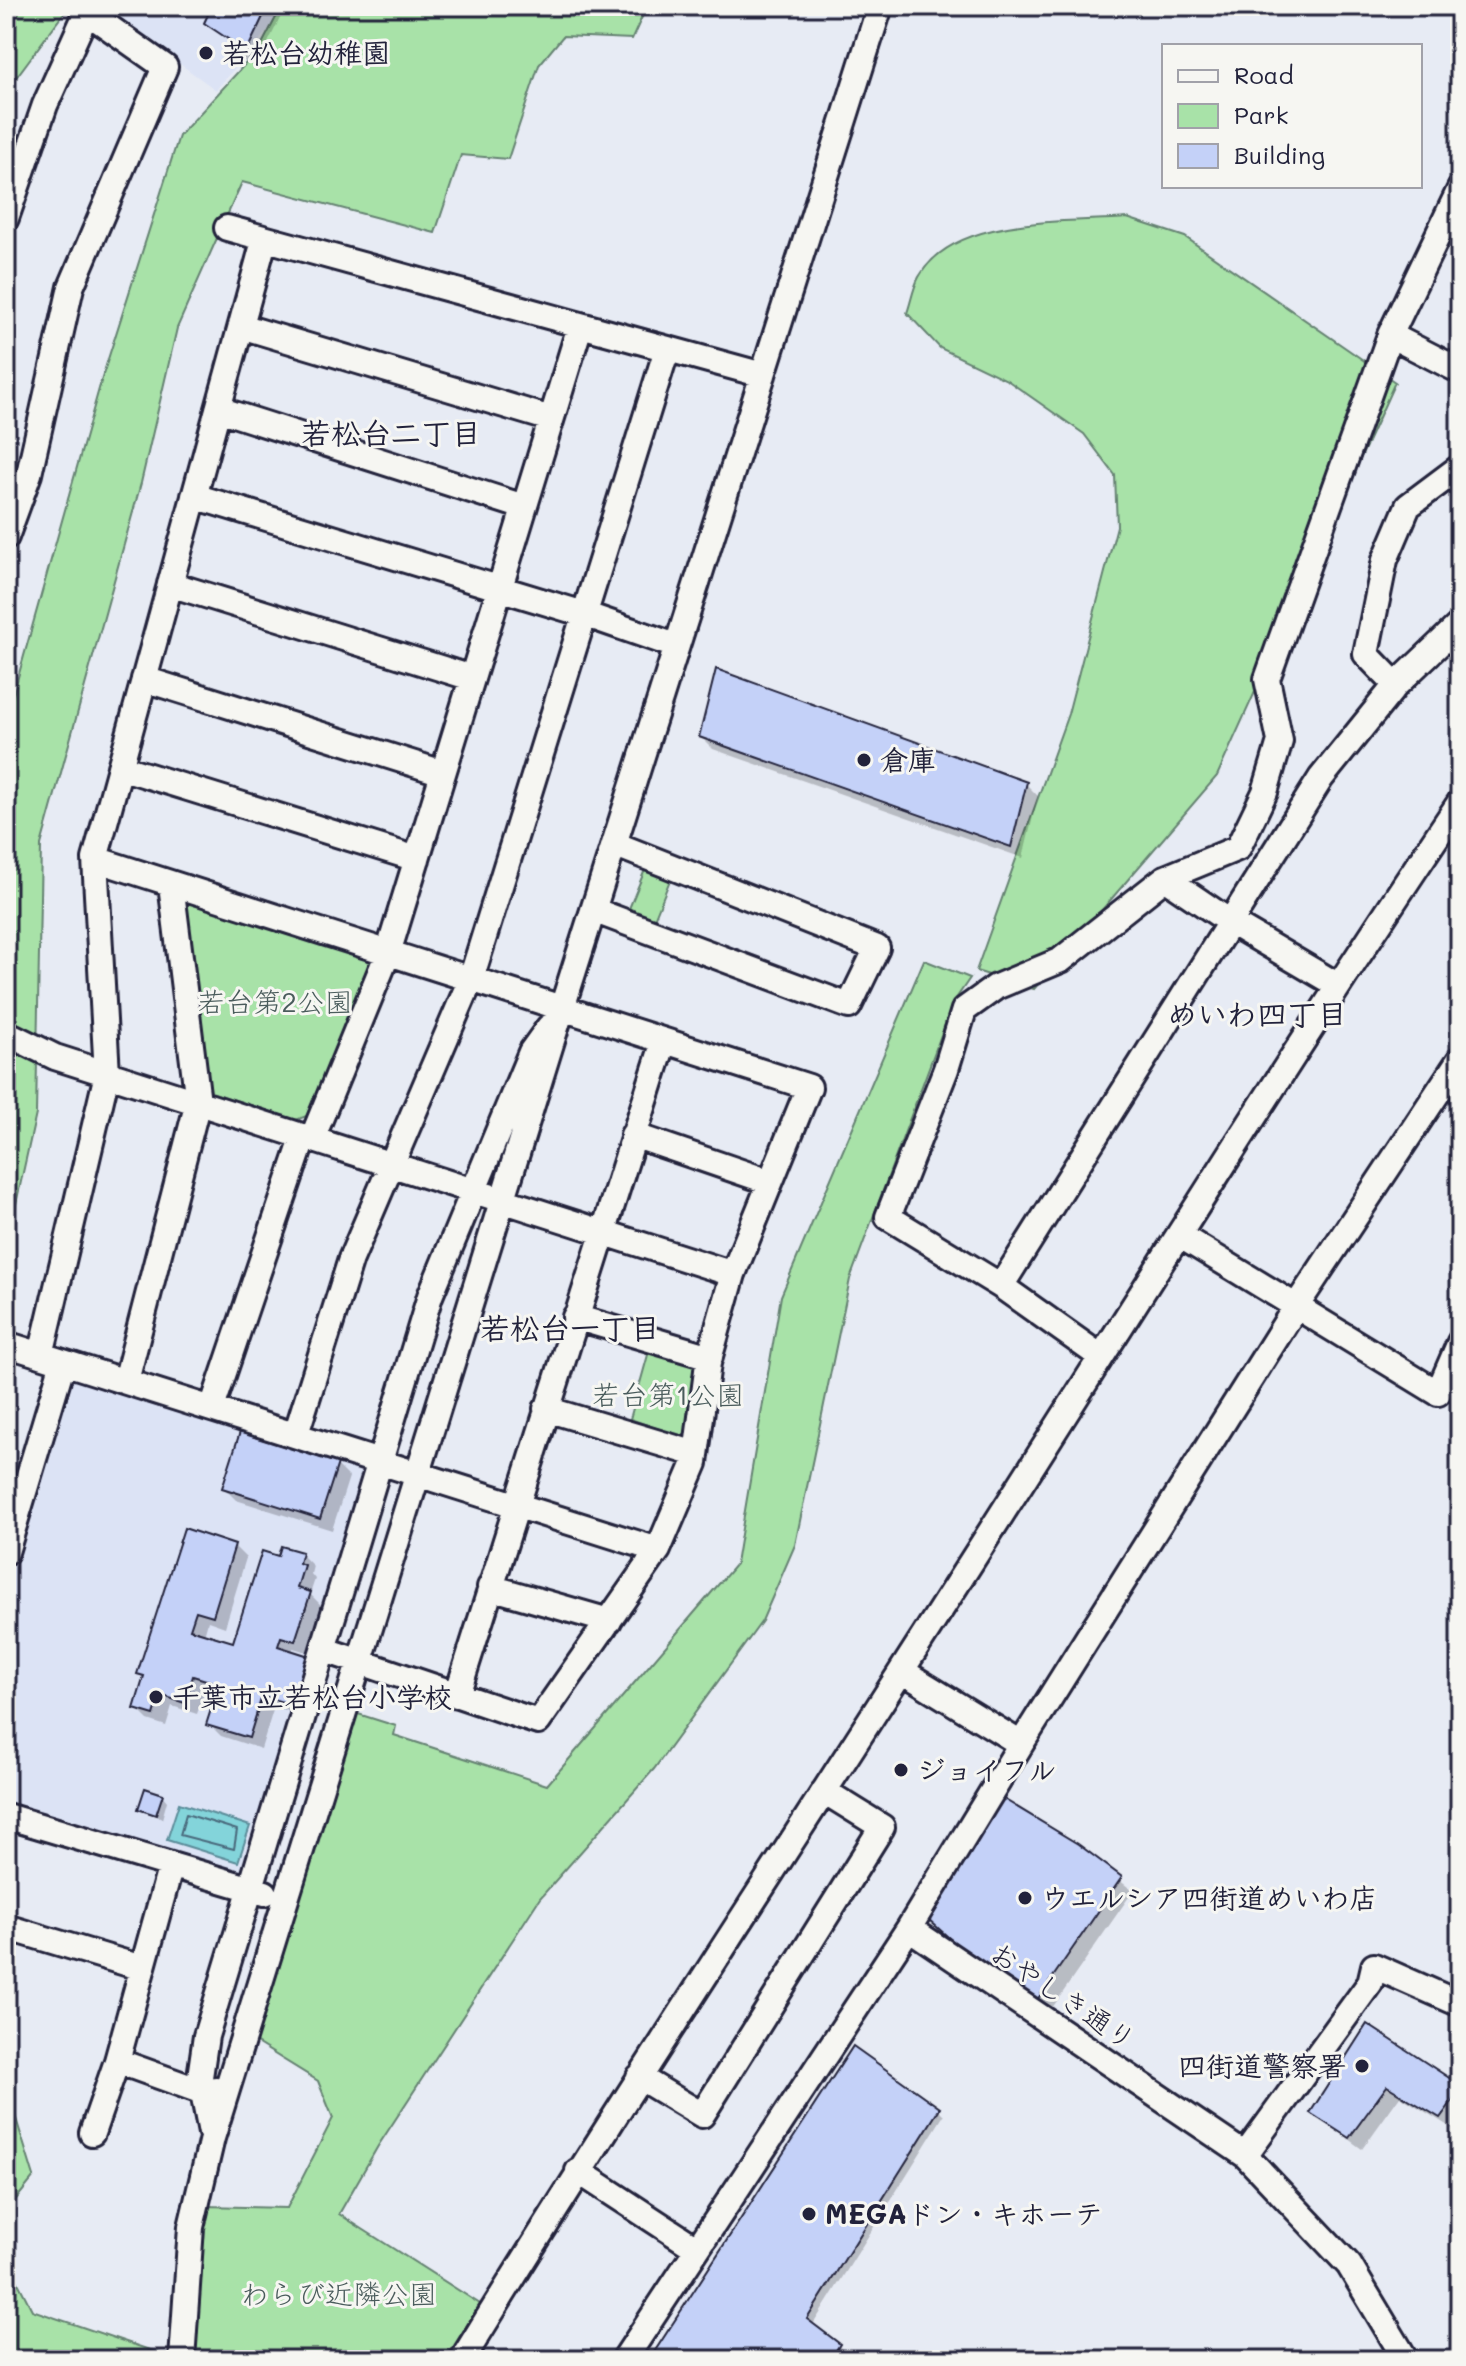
<svg xmlns="http://www.w3.org/2000/svg" width="1466" height="2366" font-family="Mali,'Klee One',sans-serif">
  <style>
    .built { fill: #dce3f5 }
    .green { fill: #a8e2a8; stroke: #658272; stroke-width: 2 }
    .water { fill: #83d4da; stroke: #5c8d9a; stroke-width: 2 }
    .shadow { fill: #0003 }
    .lines { fill: none; stroke-linecap: round; stroke-linejoin: round }
    .shore { stroke: #49697b; stroke-width: 2 }
    .building { fill: #c4d1f8; stroke: #22223b; stroke-width: 2 }
    .minor-casing { stroke: #22223b; stroke-width: 30 }
    .minor { stroke: #f6f6f2; stroke-width: 24 }
    .poi-dot { fill: #22223b; stroke: #f6f6f2; stroke-width: 3 }
    .labels { text-anchor: middle; stroke-width: 6; stroke-linejoin: round; paint-order: stroke }
    .poi-label { font-size: 28px; font-weight: bold; fill: #22223b; stroke: #f6f6f2; text-anchor: start }
    .park-label { font-size: 28px; fill: #4a5c5c; stroke: #f6f6f2 }
    .street-label { font-size: 28px; fill: #22223b; stroke: #f6f6f2 }
    .neighbourhood-label { font-size: 30px; font-weight: bold; fill: #22223b; stroke: #f6f6f2 }
  </style>
  <rect width="100%" height="100%" fill="#e7ebf4"/>
  <filter id="ink" filterUnits="userSpaceOnUse"><feTurbulence type="fractalNoise" baseFrequency=".0125" numOctaves="2"/><feDisplacementMap in="SourceGraphic" scale="16" xChannelSelector="R" yChannelSelector="G"/><feConvolveMatrix kernelMatrix="1 2 1 2 8 2 1 2 1" color-interpolation-filters="sRGB"/></filter>
  <g filter="url(#ink)">
    <!-- built -->
    <path class="built" d="M 100,6 L 284,6 L 279,17 L 216,90 Z
      M 86,1372 L 368,1461 L 251,1873 L 241,1877 L 6,1805 L 6,1590 L 72,1378 Z"/>
    <!-- green -->
    <path class="green" d="M 6,6 L 69,6 L 6,91 Z
      M 282,6 L 647,6 L 632,39 L 563,36 L 539,65 L 508,159 L 461,155 L 435,233 L 242,182 L 177,328 L 141,483 L 41,845 L 36,1114 L 6,1249 L 6,720 L 102,378 L 179,136 L 260,48 Z
      M 1127,218 L 1185,237 L 1395,382 L 1217,776 L 1034,989 L 976,971 L 1068,714 L 1117,526 L 1115,475 L 1084,434 L 1007,380 L 940,348 L 907,313 C 911,302 913,288 919,277 C 954,215 1064,223 1127,218 Z
      M 649,860 L 674,870 L 653,922 L 628,911 Z
      M 193,894 L 372,949 L 377,963 L 312,1114 L 296,1120 L 211,1092 L 206,1086 L 183,902 Z
      M 924,960 L 970,978 L 953,1003 L 850,1279 L 795,1545 L 762,1621 L 654,1769 L 540,1898 L 378,2146 L 339,2214 L 480,2304 L 445,2360 L 190,2360 L 206,2206 L 287,2208 L 333,2118 L 318,2081 L 255,2042 L 286,1909 L 355,1713 L 396,1726 L 394,1735 L 547,1785 L 736,1564 L 781,1296 Z
      M 651,1344 L 696,1357 L 691,1433 L 682,1437 L 630,1419 Z
      M 6,2086 L 34,2177 L 13,2203 L 6,2259 L 32,2310 L 179,2360 L 6,2360 Z"/>
    <!-- water -->
    <path class="water" d="M 179,1803 L 250,1826 L 238,1862 L 167,1840 Z"/>
    <!-- shadow -->
    <path class="shadow" d="M 181,6 L 195,6 L 191,12 Z
      M 214,6 L 286,6 L 256,67 L 242,60 L 229,48 L 232,44 L 206,23 Z
      M 701,737 L 1026,784 L 1038,796 L 1023,858 L 713,749 Z
      M 337,1465 L 349,1477 L 332,1530 L 236,1500 L 224,1488 Z
      M 234,1546 L 246,1558 L 225,1627 L 208,1621 L 204,1635 L 234,1645 L 279,1559 L 301,1554 L 313,1566 L 311,1574 L 315,1579 L 310,1594 L 322,1606 L 307,1652 L 293,1648 L 292,1653 L 308,1658 L 305,1716 L 274,1707 L 261,1749 L 221,1736 L 209,1724 L 219,1691 L 206,1687 L 197,1714 L 172,1706 L 166,1726 L 148,1720 L 136,1708 L 145,1680 L 139,1674 Z
      M 162,1795 L 167,1801 L 162,1819 L 140,1808 Z
      M 1076,1846 L 1133,1891 L 1050,2011 L 991,1974 Z
      M 1368,2027 L 1460,2087 L 1460,2120 L 1453,2129 L 1400,2096 L 1362,2149 L 1312,2113 Z
      M 939,2110 L 944,2115 L 812,2326 L 845,2351 L 838,2360 L 651,2360 Z"/>
    <g class="lines">
      <!-- shore -->
      <path class="shore" d="M 186,1814 L 237,1830 L 234,1849 L 180,1835 Z"/>
    </g>
    <!-- building -->
    <path class="building" d="M 212,6 L 268,6 L 244,57 L 227,49 L 231,41 L 204,23 Z
      M 716,669 L 1027,782 L 1011,847 L 699,737 Z
      M 240,1432 L 338,1463 L 320,1519 L 222,1488 Z
      M 184,1528 L 235,1545 L 213,1616 L 196,1611 L 190,1629 L 233,1642 L 262,1551 L 278,1556 L 281,1546 L 302,1552 L 299,1563 L 304,1565 L 297,1588 L 311,1592 L 295,1641 L 281,1637 L 278,1646 L 309,1656 L 293,1705 L 262,1696 L 249,1738 L 206,1725 L 219,1684 L 193,1676 L 185,1703 L 160,1695 L 154,1715 L 134,1709 L 144,1676 L 137,1674 Z
      M 145,1788 L 163,1794 L 156,1815 L 138,1809 Z
      M 1002,1798 L 1078,1844 L 1122,1877 L 1037,2000 L 976,1962 L 928,1919 Z
      M 1367,2024 L 1460,2085 L 1460,2091 L 1440,2118 L 1387,2086 L 1349,2138 L 1310,2113 Z
      M 853,2046 L 940,2108 L 807,2319 L 840,2344 L 830,2360 L 649,2360 Z"/>
    <g class="lines">
      <defs>
        <path id="minor" d="M 6,218 L 45,105 L 87,12 L 165,67 L 71,287 L 29,474 L 6,537
          M 227,228 L 763,375
          M 241,326 L 551,419
          M 1390,335 L 1460,371
          M 218,409 L 524,507
          M 194,496 L 584,614 L 676,646
          M 170,584 L 472,678
          M 144,679 L 443,773
          M 1396,685 L 1366,654 L 1385,560 L 1408,506 L 1460,467
          M 120,767 L 417,859
          M 95,859 L 809,1087 L 733,1274 L 708,1363 L 695,1463 L 658,1550 L 538,1722 L 325,1650
          M 1165,878 L 1230,922 L 1337,985
          M 593,910 L 849,1006 L 877,948 L 614,844
          M 6,1033 L 55,1057 L 733,1274
          M 633,1135 L 770,1182
          M 312,1139 L 388,953 L 580,326
          M 1179,1235 L 1438,1393 L 1460,1342
          M 1001,1286 L 1321,778 L 1396,685 L 1460,624
          M 575,1317 L 710,1357
          M 6,1344 L 658,1550
          M 41,1355 L 107,1074 L 95,859 L 264,241
          M 1101,1357 L 1001,1286 L 888,1217 L 946,1069 L 964,1010 L 996,987 L 1061,960 L 1165,878 L 1238,848 L 1265,792 L 1280,741 L 1267,679 L 1390,335 L 1460,189
          M 126,1381 L 198,1102 L 171,884
          M 212,1408 L 304,1136
          M 546,1409 L 696,1454
          M 296,1434 L 351,1259 L 471,979 L 667,349
          M 6,1552 L 63,1362
          M 490,1587 L 609,1621
          M 902,1671 L 1021,1744
          M 457,1695 L 664,1041
          M 6,1816 L 265,1893
          M 6,1927 L 142,1968
          M 909,1928 L 1245,2155 L 1349,2265 L 1406,2360
          M 117,2061 L 203,2092 L 216,2089
          M 639,2077 L 702,2115 L 882,1827 L 824,1791
          M 92,2133 L 117,2061 L 171,1865
          M 211,2133 L 200,2077 L 206,2036 L 430,1296 L 531,1052 L 549,1027
          M 1245,2155 L 1370,1983 L 1374,1966 L 1460,2004
          M 578,2171 L 696,2248
          M 182,2360 L 191,2227 L 212,2138 L 562,1008 L 880,6
          M 462,2360 C 605,2127 755,1900 902,1670 C 1088,1381 1268,1088 1460,802
          M 624,2360 L 909,1928 L 1021,1744 L 1297,1305 L 1460,1059"/>
      </defs>
      <!-- minor casing -->
      <use href="#minor" class="minor-casing"/>
      <!-- minor -->
      <use href="#minor" class="minor"/>
    </g>
  </g>
  <!-- markers -->
  <g class="poi-dot">
    <circle cx="206" cy="53" r="8"/>
    <circle cx="864" cy="760" r="8"/>
    <circle cx="156" cy="1697" r="8"/>
    <circle cx="901" cy="1770" r="8"/>
    <circle cx="1025" cy="1898" r="8"/>
    <circle cx="1362" cy="2066" r="8"/>
    <circle cx="809" cy="2214" r="8"/>
  </g>
  <g class="labels">
    <!-- poi labels -->
    <g class="poi-label">
      <text x="222" y="63">若松台幼稚園</text>
      <text x="880" y="770">倉庫</text>
      <text x="172" y="1707">千葉市立若松台小学校</text>
      <text x="917" y="1780">ジョイフル</text>
      <text x="1041" y="1908">ウエルシア四街道めいわ店</text>
      <text x="1346" y="2076" text-anchor="end">四街道警察署</text>
      <text x="825" y="2224">MEGAドン・キホーテ</text>
    </g>
    <!-- park labels -->
    <g class="park-label">
      <text x="275" y="1012">若台第2公園</text>
      <text x="668" y="1405">若台第1公園</text>
      <text x="339" y="2304">わらび近隣公園</text>
    </g>
    <!-- street labels -->
    <g class="street-label">
      <text transform="translate(1063 1996) rotate(34)" y="10">おやしき通り</text>
    </g>
    <!-- neighbourhood labels -->
    <g class="neighbourhood-label">
      <text x="391" y="444">若松台二丁目</text>
      <text x="1257" y="1025">めいわ四丁目</text>
      <text x="570" y="1339">若松台一丁目</text>
    </g>
  </g>
  <!-- margin -->
  <rect width="1466" height="2366" fill="none" stroke="#f6f6f2" stroke-width="32"/>
  <rect x="16" y="16" width="1434" height="2334" fill="none" stroke="#22223b" stroke-width="3" filter="url(#ink)"/>
  <!-- legend -->
  <rect x="1162" y="44" width="260" height="144" fill="#f6f6f2" stroke="#a1a1a9" stroke-width="2"/>
  <rect x="1178" y="70" width="40" height="12" fill="#f6f6f2" stroke="#a1a1a9" stroke-width="2"/>
  <text x="1234" y="84" font-size="24" fill="#22223b">Road</text>
  <rect x="1178" y="104" width="40" height="24" fill="#a8e2a8" stroke="#a1a1a9" stroke-width="2"/>
  <text x="1234" y="124" font-size="24" fill="#22223b">Park</text>
  <rect x="1178" y="144" width="40" height="24" fill="#c4d1f8" stroke="#a1a1a9" stroke-width="2"/>
  <text x="1234" y="164" font-size="24" fill="#22223b">Building</text>
</svg>
